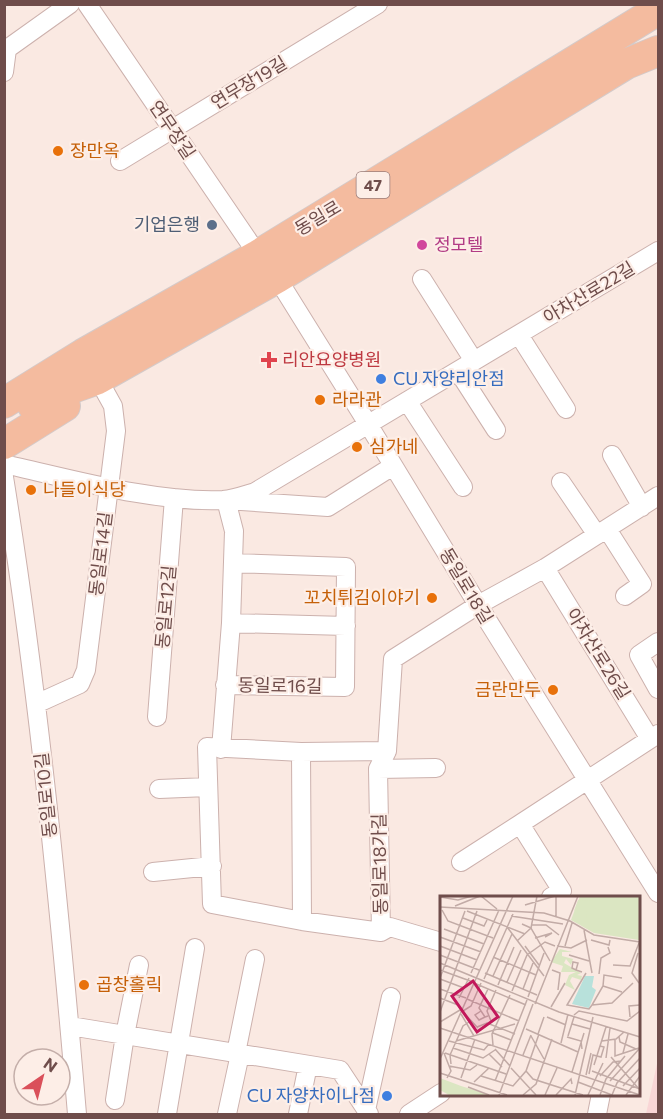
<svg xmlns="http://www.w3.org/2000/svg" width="663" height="1119" font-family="Commissioner,'Noto Sans KR',sans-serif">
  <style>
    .commercial { fill: #f9d6d6 }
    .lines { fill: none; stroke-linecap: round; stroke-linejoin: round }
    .street-casing { stroke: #ccb1ad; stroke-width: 20 }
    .primary-casing { stroke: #d4cac9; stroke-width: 32 }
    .street { stroke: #fff; stroke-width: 18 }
    .primary { stroke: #f4bb9f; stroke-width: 30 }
    .food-dot { fill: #e8710a; stroke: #fdeee7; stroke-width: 2 }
    .service-dot { fill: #5c6f8a; stroke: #fdeee7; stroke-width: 2 }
    .hotel-dot { fill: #d1479c; stroke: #fdeee7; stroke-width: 2 }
    .health-dot { fill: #e0444e; stroke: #fdeee7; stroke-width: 2 }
    .shop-dot { fill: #3f7fe0; stroke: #fdeee7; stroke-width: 2 }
    .labels { text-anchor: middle; stroke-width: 4.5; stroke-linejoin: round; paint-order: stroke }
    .shield { fill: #fdeee7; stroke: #9a7d7a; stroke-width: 1.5 }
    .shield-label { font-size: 16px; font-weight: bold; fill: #6f4d4b }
    .street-label { font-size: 18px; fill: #6f4d4b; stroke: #fdeee7 }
    .food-label { font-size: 18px; fill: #c56008; stroke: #fdeee7; text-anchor: start }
    .service-label { font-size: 18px; fill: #4e5e75; stroke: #fdeee7; text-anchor: end }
    .hotel-label { font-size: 18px; fill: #b23c85; stroke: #fdeee7; text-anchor: start }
    .health-label { font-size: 18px; fill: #be3a42; stroke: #fdeee7; text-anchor: start }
    .shop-label { font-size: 18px; fill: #366cbe; stroke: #fdeee7; text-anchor: start }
    .inset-road { fill: none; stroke: #c2aba6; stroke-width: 1.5 }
    .view { fill: #c2185b; fill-opacity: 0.15; stroke: #c2185b; stroke-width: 3 }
    .inset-edge { fill: none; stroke: #6f4d4b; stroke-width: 3 }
  </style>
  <rect width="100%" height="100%" fill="#fae9e2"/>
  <!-- commercial -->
  <path class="commercial" d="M 658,1059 L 658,1114 L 646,1114 Z"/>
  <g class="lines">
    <defs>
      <path id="street" d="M 87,4 L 258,255
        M 4,72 L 7,49 L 70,4
        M 120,161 L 378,4
        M 277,278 L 368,424 L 478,605 L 658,893
        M 422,279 L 474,361
        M 519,335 L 566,409
        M 458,371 L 496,430
        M 407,401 L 463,487
        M 612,455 L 642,507
        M 4,464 C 72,479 155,503 223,500 C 234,499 245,495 255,492 L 658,251
        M 4,477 C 38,688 59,902 77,1114
        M 561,482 L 597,535
        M 607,529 L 642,584 L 625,596
        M 545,568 L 650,739
        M 231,623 L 346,626
        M 658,642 L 639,655 L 658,689
        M 225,685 L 345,687 L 346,567 L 234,563
        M 36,704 L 80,684 L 86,670 L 116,431 L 113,406 L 98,379
        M 157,717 L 174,498
        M 221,749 L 231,623 L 234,531 L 226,500 L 328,507 L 393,466
        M 301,752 L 302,921
        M 378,769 L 436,768
        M 159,789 L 208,787
        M 461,862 L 520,824
        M 153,872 L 212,866
        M 551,897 L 562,891 L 520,824 L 658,734
        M 381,932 L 302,921 L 212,904 L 207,747 L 301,752 L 387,751
        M 441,942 L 390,927 L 381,932 L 378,769 L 387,751 L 393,659 L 478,605 L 545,568 L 658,496
        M 70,1026 L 340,1070 L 369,1114
        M 236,1053 L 255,959
        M 115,1100 L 125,1035 L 139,965
        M 366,1110 L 391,997
        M 167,1114 L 195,948
        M 227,1114 L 240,1054
        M 298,1114 L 308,1065
        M 409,1114 L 441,1093
        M 597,1114 L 601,1094"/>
      <path id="primary" d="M 4,403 L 83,354 L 258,255 L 658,10
        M 33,406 L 50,396 L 98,379 L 277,278 L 626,64 L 658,51
        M 4,444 L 65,406"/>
    </defs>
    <!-- street casing -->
    <use href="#street" class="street-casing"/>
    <!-- primary casing -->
    <use href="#primary" class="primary-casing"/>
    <!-- street -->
    <use href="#street" class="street"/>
    <!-- primary -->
    <use href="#primary" class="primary"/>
  </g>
  <!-- markers -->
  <g class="food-dot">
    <circle cx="58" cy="151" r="6"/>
    <circle cx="320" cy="400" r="6"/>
    <circle cx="357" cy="447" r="6"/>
    <circle cx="31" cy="490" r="6"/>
    <circle cx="432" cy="598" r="6"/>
    <circle cx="553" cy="690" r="6"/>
    <circle cx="84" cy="985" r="6"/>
  </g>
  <circle class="service-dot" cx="212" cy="225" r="6"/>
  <circle class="hotel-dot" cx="422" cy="245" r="6"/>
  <path class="health-dot" d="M266 351h6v6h6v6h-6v6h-6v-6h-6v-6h6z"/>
  <g class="shop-dot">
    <circle cx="381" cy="379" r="6"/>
    <circle cx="387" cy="1096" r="6"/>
  </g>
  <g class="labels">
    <!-- shield labels -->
    <rect class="shield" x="356.5" y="172" width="33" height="26" rx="4.5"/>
    <g class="shield-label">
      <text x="373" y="191">47</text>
    </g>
    <!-- street labels -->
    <g class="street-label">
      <text transform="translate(249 83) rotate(-31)" y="6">연무장19길</text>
      <text transform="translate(172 130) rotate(56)" y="6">연무장길</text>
      <text transform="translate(318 218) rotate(-31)" y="6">동일로</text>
      <text transform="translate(589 293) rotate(-31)" y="6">아차산로22길</text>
      <text transform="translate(101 554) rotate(-83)" y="6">동일로14길</text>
      <text transform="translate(466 586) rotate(59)" y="6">동일로18길</text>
      <text transform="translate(166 607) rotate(-85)" y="6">동일로12길</text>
      <text transform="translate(598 654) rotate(58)" y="6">아차산로26길</text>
      <text transform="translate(280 686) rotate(1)" y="6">동일로16길</text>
      <text transform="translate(46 795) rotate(-96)" y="6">동일로10길</text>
      <text transform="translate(380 864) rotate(-91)" y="6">동일로18가길</text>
    </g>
    <!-- food labels -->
    <g class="food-label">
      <text x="70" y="157">장만옥</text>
      <text x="332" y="406">라라관</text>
      <text x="369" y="453">심가네</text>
      <text x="43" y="496">나들이식당</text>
      <text x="420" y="604" text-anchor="end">꼬치튀김이야기</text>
      <text x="541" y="696" text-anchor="end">금란만두</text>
      <text x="96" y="991">곱창홀릭</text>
    </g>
    <!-- service labels -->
    <g class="service-label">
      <text x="200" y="231">기업은행</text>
    </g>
    <!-- hotel labels -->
    <g class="hotel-label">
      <text x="434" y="251">정모텔</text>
    </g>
    <!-- health labels -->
    <g class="health-label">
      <text x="282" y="366">리안요양병원</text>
    </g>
    <!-- shop labels -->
    <g class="shop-label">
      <text x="393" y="385">CU 자양리안점</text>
      <text x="375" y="1102" text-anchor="end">CU 자양차이나점</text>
    </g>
  </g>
  <!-- overview -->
  <g transform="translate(440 896)">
    <rect width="200" height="200" fill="#fae9e2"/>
    <path d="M 140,0 L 199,0 L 199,44 L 154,37 L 131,24 ZM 0,182 L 21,190 L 50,199 L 9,199 L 0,194 Z" fill="#dbe6c2"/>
    <path d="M 138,4 L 152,5 L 146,12 L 155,12 L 167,25 L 159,22 L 155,28 L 146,25 L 147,15 L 142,11 L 134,15 ZM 120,53 L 132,56 L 122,56 L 122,60 L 133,63 L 131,69 L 126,63 L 124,67 L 141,77 L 137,79 L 142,80 L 141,84 L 132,81 L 130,85 L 135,94 L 125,89 L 129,79 L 136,76 L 121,76 L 123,70 L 111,66 Z" fill="#dbe6c2"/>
    <path d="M 145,80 L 154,80 L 152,91 L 156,94 L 149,112 L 132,108 Z" fill="#b8e1db"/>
    <path class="inset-road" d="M 41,0 L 57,13M 97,0 L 91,32 L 110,65M 116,0 L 116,20M 0,1 L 18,4 L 32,0M 85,9 L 115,0M 15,10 L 40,0M 0,11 L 104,17 L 130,25 L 154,39 L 200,46M 2,14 L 8,25 L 53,42M 27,15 L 85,38M 71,20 L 123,28M 23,22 L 44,30 L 47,24M 91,29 L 106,29 L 119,39M 67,31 L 104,80M 4,33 L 44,48M 144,34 L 152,77M 0,41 L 41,56M 95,42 L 112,37 L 105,41M 151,44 L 169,49 L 170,44M 77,45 L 91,32 L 82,28M 0,50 L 37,64M 85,50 L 99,69M 117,50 L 131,52 L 147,44M 125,50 L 132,27M 198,57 L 192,77 L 199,87M 0,59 L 39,74M 129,59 L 149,65M 53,61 L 96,79M 0,67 L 119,116 L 200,141M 173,69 L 190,70 L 199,47M 0,74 L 33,86M 112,74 L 120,77 L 118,94M 136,74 L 132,72 L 133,66 L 138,67 L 136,74 L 142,76M 31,77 L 59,14M 45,77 L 97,99M 146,77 L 127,109 L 149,113 L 152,109 L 172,107 L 193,87M 159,78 L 161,62 L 170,57 L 168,51M 53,80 L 72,38M 0,82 L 25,15M 0,83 L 24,92M 44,83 L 73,18M 67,86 L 81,54M 34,87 L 86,109M 58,89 L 74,51M 163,90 L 182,96M 0,93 L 26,102M 48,93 L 39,112 L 45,121 L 48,120M 83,93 L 93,67M 72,95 L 87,59 L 105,46 L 115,50M 88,101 L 104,57M 0,102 L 18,109M 19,102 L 29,82M 27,103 L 79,125M 95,108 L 138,0M 152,109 L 163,90 L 164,79 L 182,82M 111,111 L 125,87M 22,115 L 38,132M 23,115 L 31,110 L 41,87M 41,115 L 35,119 L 39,124 L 45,121M 0,116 L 37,15M 21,118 L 34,140M 134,119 L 139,115 L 187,125 L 200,115M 107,121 L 126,129M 190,121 L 189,110 L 200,109M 51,125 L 47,115 L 56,94M 0,126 L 20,114M 132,128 L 150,133M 37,131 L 47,127 L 75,138M 0,132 L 200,199M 86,133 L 138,156M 53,137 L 71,144M 98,138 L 104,121M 91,140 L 104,163M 128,140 L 134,121M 127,141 L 141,145 L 142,153M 179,141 L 180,146 L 196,153M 175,144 L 175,160 L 199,152M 9,145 L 44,154 L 49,148M 16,145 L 75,128M 162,145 L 176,143 L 184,136M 121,147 L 128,118M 53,149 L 52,138 L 70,99M 13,152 L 43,162 L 55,154M 55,153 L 70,170M 4,157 L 11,175 L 7,182M 5,157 L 66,178M 183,157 L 188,138M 49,158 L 62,171M 83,159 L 91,139M 171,161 L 199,193M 166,162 L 170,132M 0,163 L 73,0M 11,168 L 10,159 L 23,130 L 29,126M 154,169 L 166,131M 9,170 L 30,174 L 37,169M 71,172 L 96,199M 86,175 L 93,183 L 143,199M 152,175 L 200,193M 132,176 L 144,137M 0,177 L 67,199M 149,178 L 153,159 L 161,161 L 164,151 L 160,150M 146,179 L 151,157M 41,180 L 73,190 L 86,175 L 99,138M 160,180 L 173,166 L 181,165M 21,182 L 35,143M 55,185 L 87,104M 170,185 L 200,152M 34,186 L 49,172M 138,186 L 172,199M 183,190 L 200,172M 28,191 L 49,199M 59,199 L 93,108M 83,199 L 96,188 L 112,143M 105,199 L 117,172M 116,199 L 131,183 L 132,188M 135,199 L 153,121M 148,199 L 163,167M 160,199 L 166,183 L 185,160M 172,199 L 177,187 L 200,162M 186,199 L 200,180"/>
    <path class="view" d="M 33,85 L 58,121 L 37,136 L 12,100 Z"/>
    <rect width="200" height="200" class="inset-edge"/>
  </g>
  <!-- border -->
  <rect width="663" height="1119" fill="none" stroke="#6f4d4b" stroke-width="12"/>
  <!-- north arrow -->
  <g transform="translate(42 1077) rotate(35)"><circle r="28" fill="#fdeee7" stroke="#c4aea9" stroke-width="1.5"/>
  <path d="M0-4.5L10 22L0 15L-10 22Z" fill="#da505a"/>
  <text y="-9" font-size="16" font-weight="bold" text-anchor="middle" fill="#6f4d4b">N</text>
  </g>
</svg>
